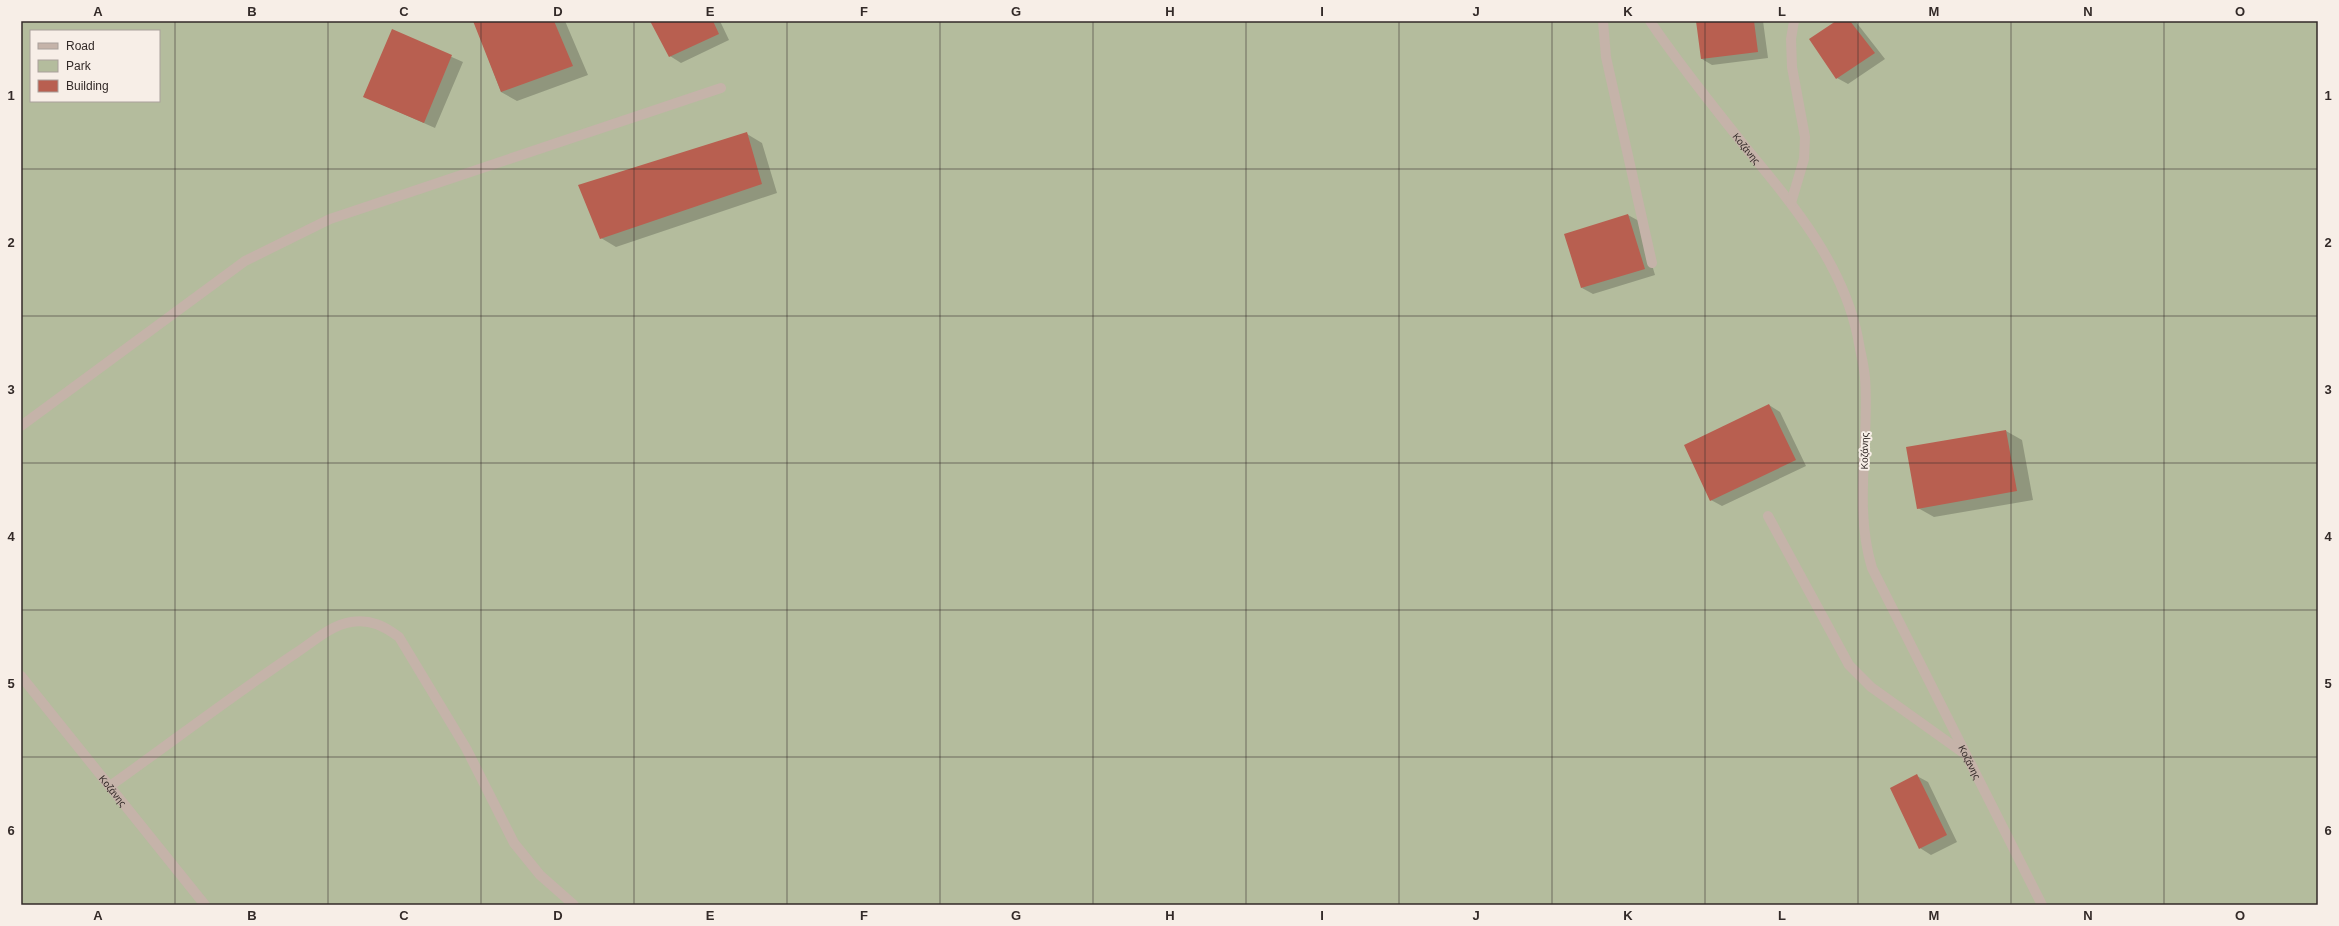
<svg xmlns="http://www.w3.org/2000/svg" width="2339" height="926" font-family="Helvetica,sans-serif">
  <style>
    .green { fill: #b4bc9d; fill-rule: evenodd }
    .shadow { fill: #0003 }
    .building { fill: #b85f50 }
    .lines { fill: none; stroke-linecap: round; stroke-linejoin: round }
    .minor { stroke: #c5b3a9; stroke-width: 10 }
    .grid { fill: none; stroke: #332a28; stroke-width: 1; stroke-opacity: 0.55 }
    .labels { text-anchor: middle; stroke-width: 4; stroke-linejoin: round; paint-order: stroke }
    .street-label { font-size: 10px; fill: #332a28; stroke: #f7eee7 }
    .neatline { fill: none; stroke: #332a28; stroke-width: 1.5 }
    .grid-label { font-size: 13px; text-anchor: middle; font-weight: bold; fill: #332a28 }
  </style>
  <rect width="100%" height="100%" fill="#efe4db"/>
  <!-- green -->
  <path class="green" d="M 21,21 L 2318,21 L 2318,905 L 21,905 ZM 31,31 L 159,31 L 159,101 L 31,101 Z"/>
  <!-- shadow -->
  <path class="shadow" d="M 474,21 L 565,21 L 588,75 L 517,101 L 501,92 Z
    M 651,21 L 720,21 L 729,40 L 681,63 L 670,56 Z
    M 1701,21 L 1763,21 L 1768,58 L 1712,65 L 1702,59 Z
    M 1838,21 L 1856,22 L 1885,59 L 1848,84 L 1837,78 Z
    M 393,31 L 463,62 L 435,128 L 365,97 Z
    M 747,134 L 762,143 L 777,193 L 616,247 L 601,238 Z
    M 1628,215 L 1639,221 L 1655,275 L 1593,294 L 1582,288 Z
    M 1769,405 L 1780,412 L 1806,466 L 1722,506 L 1711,500 Z
    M 2006,431 L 2022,440 L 2033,500 L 1934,517 L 1918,508 L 1908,448 Z
    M 1917,776 L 1928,782 L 1957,842 L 1931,855 L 1920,848 Z"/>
  <!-- building -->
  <path class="building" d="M 473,21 L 554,21 L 573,66 L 501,92 Z
    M 650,21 L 713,21 L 719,34 L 669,57 Z
    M 1696,21 L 1754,21 L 1758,52 L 1701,59 Z
    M 1836,21 L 1850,21 L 1875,53 L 1836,79 L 1809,39 Z
    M 392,29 L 452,55 L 424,123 L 363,97 Z
    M 747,132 L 762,184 L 600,239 L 578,185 Z
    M 1628,214 L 1645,269 L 1581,288 L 1564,234 Z
    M 1769,404 L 1796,460 L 1710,501 L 1684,445 Z
    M 2006,430 L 2017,491 L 1917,509 L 1906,447 Z
    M 1917,774 L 1947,835 L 1919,849 L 1890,788 Z"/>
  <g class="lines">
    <!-- minor -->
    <g class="minor">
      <path d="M 1603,21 L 1606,57 L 1652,263"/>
      <path id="s1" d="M 1650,21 C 1680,66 1714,107 1747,149 C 1794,206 1843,264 1858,338 C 1860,351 1864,365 1865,378 C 1870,441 1853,506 1872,568 L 2042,905"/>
      <path d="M 1791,203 L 1804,159 L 1805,137 L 1792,67 L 1791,39 L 1794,21"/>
      <path d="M 21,426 L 245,261 L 330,219 L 721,88"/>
      <path d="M 1768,516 L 1849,665 L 1871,687 L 1962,752"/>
      <path id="s2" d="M 21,676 L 205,905"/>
      <path d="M 110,786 C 172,742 233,695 296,653 C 313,642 331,625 351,622 C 371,619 384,626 399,637 L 466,748 L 514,843 L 540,875 L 574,905"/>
    </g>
  </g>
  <!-- grid -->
  <path class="grid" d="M 175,21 L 175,905M 328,21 L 328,905M 481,21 L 481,905M 634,21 L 634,905M 787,21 L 787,905M 940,21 L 940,905M 1093,21 L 1093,905M 1246,21 L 1246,905M 1399,21 L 1399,905M 1552,21 L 1552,905M 1705,21 L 1705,905M 1858,21 L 1858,905M 2011,21 L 2011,905M 2164,21 L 2164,905M 21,169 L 2318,169M 21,316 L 2318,316M 21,463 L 2318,463M 21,610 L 2318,610M 21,757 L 2318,757"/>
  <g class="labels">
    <!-- street labels -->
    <g class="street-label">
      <text dy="4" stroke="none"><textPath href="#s1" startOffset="160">Κοζάνης</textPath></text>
      <text transform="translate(1864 451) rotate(-89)" y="4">Κοζάνης</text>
      <text dy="4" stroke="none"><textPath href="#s1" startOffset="831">Κοζάνης</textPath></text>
      <text dy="4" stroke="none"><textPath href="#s2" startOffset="147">Κοζάνης</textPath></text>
    </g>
  </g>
  <!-- border -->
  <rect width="2339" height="926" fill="none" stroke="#f7eee7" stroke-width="44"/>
  <!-- legend -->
  <rect x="30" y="30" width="130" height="72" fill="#f7eee7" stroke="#a9a09b"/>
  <rect x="38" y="43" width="20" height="6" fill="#c5b3a9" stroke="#a9a09b"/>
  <text x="66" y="50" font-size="12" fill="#332a28">Road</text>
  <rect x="38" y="60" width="20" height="12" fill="#b4bc9d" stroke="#a9a09b"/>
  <text x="66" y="70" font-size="12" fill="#332a28">Park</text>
  <rect x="38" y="80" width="20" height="12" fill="#b85f50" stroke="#a9a09b"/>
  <text x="66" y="90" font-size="12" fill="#332a28">Building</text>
  <rect x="22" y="22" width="2295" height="882" class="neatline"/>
  <g class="grid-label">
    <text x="98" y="16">A</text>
    <text x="252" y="16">B</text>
    <text x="404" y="16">C</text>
    <text x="558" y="16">D</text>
    <text x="710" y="16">E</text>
    <text x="864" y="16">F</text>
    <text x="1016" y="16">G</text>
    <text x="1170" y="16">H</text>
    <text x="1322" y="16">I</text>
    <text x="1476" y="16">J</text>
    <text x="1628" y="16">K</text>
    <text x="1782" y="16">L</text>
    <text x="1934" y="16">M</text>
    <text x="2088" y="16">N</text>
    <text x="2240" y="16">O</text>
    <text x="11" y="100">1</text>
    <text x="2328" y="100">1</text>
    <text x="11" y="247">2</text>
    <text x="2328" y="247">2</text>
    <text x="11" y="394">3</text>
    <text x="2328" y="394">3</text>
    <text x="11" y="541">4</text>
    <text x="2328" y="541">4</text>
    <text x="11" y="688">5</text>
    <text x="2328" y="688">5</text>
    <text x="11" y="835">6</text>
    <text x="2328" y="835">6</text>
    <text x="98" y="920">A</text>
    <text x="252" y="920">B</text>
    <text x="404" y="920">C</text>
    <text x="558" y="920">D</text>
    <text x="710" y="920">E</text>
    <text x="864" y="920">F</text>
    <text x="1016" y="920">G</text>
    <text x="1170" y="920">H</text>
    <text x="1322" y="920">I</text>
    <text x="1476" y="920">J</text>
    <text x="1628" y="920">K</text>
    <text x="1782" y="920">L</text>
    <text x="1934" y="920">M</text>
    <text x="2088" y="920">N</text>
    <text x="2240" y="920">O</text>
  </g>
</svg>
